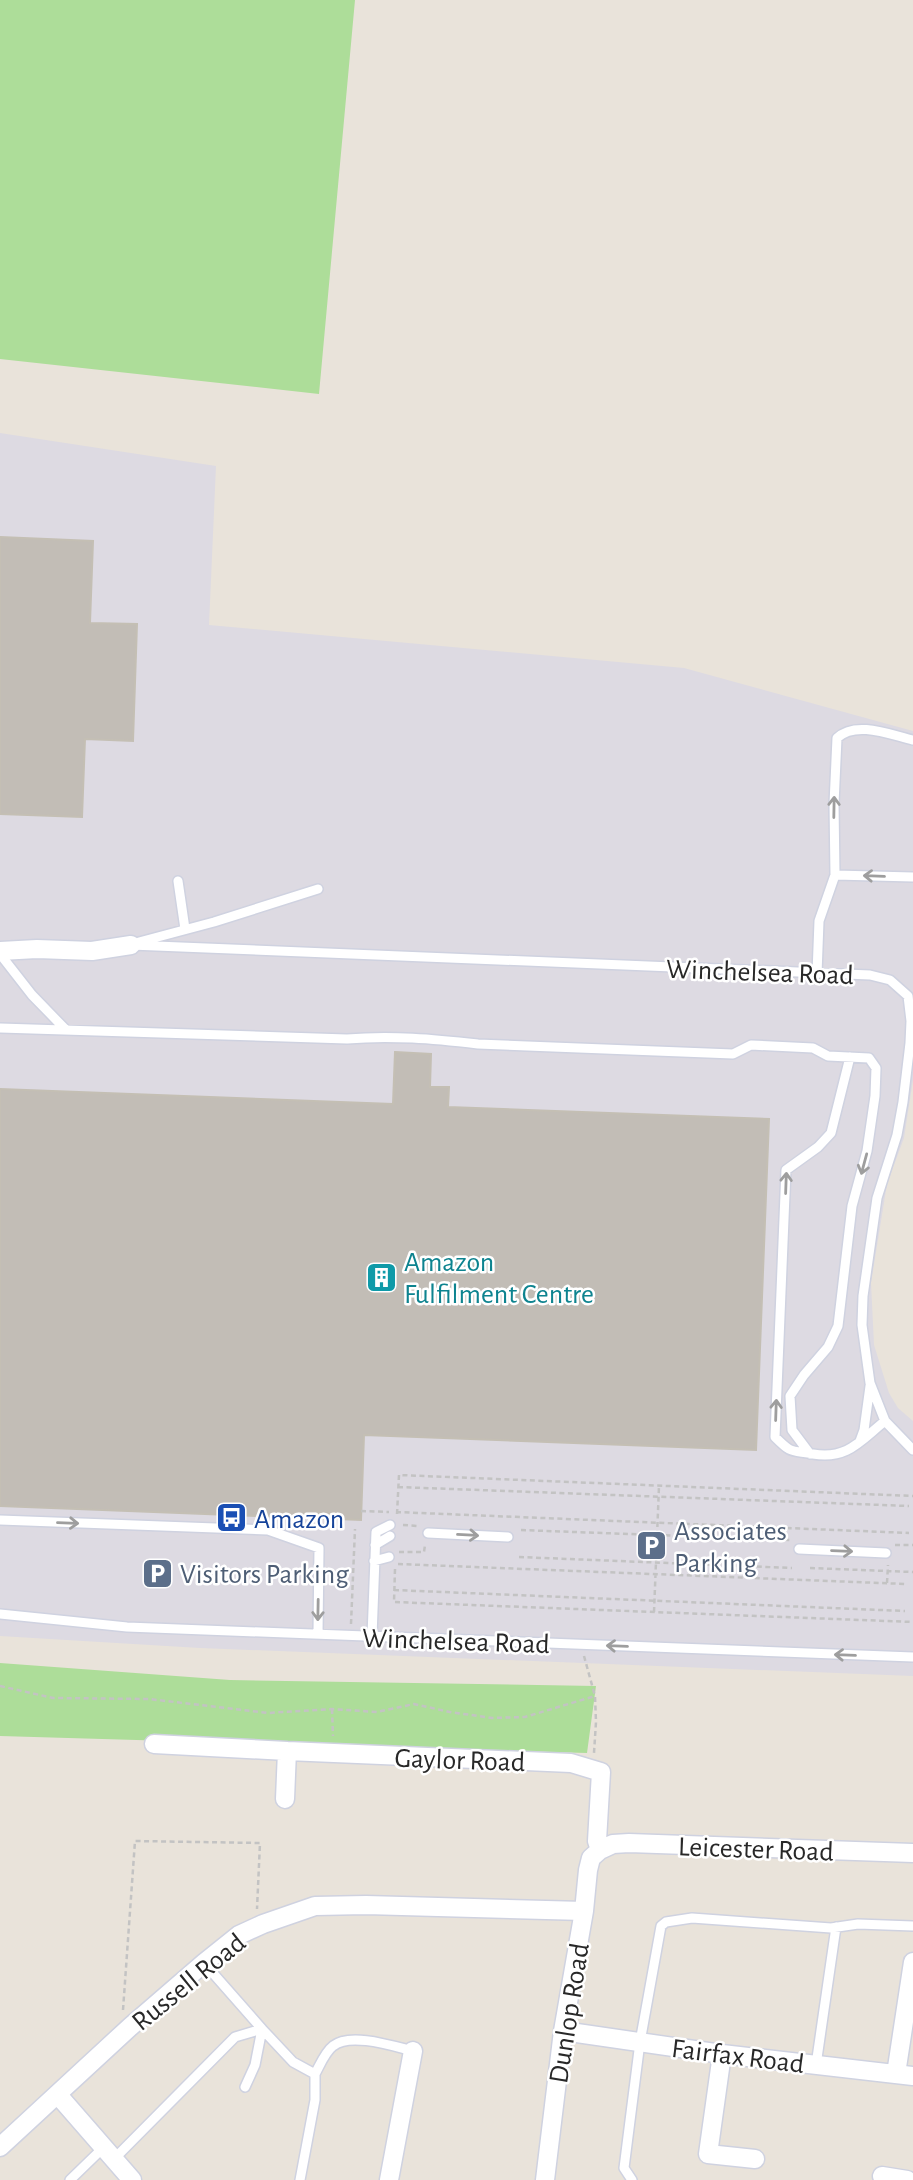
<svg xmlns="http://www.w3.org/2000/svg" width="913" height="2180" font-family="'Alegreya Sans',sans-serif">
  <style>
    .industrial { fill: #dddae2 }
    .green { fill: #addd99 }
    .building { fill: #c2bdb6; stroke: #c4bfb4; stroke-width: 2 }
    .lines { fill: none; stroke-linecap: round; stroke-linejoin: round }
    .lane-casing { stroke: #cfd2e0; stroke-width: 12 }
    .street-casing { stroke: #cfd2e0; stroke-width: 21 }
    .path { stroke: #c3c3c3; stroke-width: 2.5; stroke-dasharray: 5 3.5; stroke-linecap: butt }
    .lane { stroke: #fff; stroke-width: 9 }
    .street { stroke: #fff; stroke-width: 18 }
    .oneway { stroke: #9e9e9e }
    .labels { text-anchor: middle; stroke-width: 5; stroke-linejoin: round; paint-order: stroke }
    .street-label { font-size: 28px; fill: #282828; stroke: #fff }
    .culture-label { font-size: 28px; fill: #0d838f; stroke: #fff; text-anchor: start }
    .transit-label { font-size: 28px; fill: #164399; stroke: #fff; text-anchor: start }
    .service-label { font-size: 28px; fill: #4e5e75; stroke: #fff; text-anchor: start }
  </style>
  <rect width="100%" height="100%" fill="#e9e3da"/>
  <!-- industrial -->
  <path class="industrial" d="M 0,433 L 216,466 L 209,625 L 684,668 L 913,731 L 913,1080 L 904,1138 L 887,1184 L 871,1283 L 874,1345 L 889,1393 L 898,1408 L 913,1421 L 913,1676 L 200,1648 L 0,1636 Z"/>
  <!-- green -->
  <path class="green" d="M 0,0 L 355,0 L 319,394 L 0,359 Z
    M 0,1663 L 230,1680 L 596,1686 L 587,1753 L 0,1736 Z"/>
  <!-- building -->
  <path class="building" d="M 0,537 L 93,541 L 90,623 L 137,624 L 133,741 L 85,739 L 82,817 L 0,814 Z
    M 395,1052 L 431,1054 L 430,1087 L 449,1087 L 448,1107 L 769,1119 L 756,1450 L 364,1435 L 361,1520 L 0,1506 L 0,1089 L 393,1104 Z"/>
  <g class="lines">
    <defs>
      <path id="lane" d="M 835,875 L 913,877
        M 178,881 L 185,929
        M 139,942 L 214,922 L 318,889
        M 131,945 L 870,975 L 890,980 L 908,996 L 911,1021 L 910,1043 L 903,1102 L 897,1135 L 877,1198 L 863,1296 L 862,1325 L 870,1383 L 885,1421 L 913,1450
        M 0,954 L 32,995 L 66,1030
        M 817,974 L 819,921 L 835,875 L 834,804 L 837,738 C 856,720 891,735 913,740
        M 0,1028 L 347,1039 C 391,1035 434,1039 478,1044 L 733,1054 L 751,1045 L 813,1048 L 828,1056 L 869,1058 L 876,1068 L 875,1096 L 867,1151 L 852,1206 L 838,1326 L 828,1347 L 804,1375 L 790,1396 L 792,1430 L 810,1454
        M 850,1057 L 831,1133 L 818,1147 L 786,1170 L 775,1437 C 792,1454 790,1450 813,1454 C 847,1460 860,1441 885,1421
        M 860,1441 L 864,1430 L 870,1386
        M 0,1520 L 268,1530 L 319,1548 L 318,1634
        M 428,1533 L 508,1537
        M 375,1545 L 390,1536
        M 799,1549 L 886,1553
        M 374,1561 L 389,1557
        M 0,1614 L 127,1627 L 913,1657
        M 372,1636 L 376,1532 L 390,1525
        M 204,1963 L 262,2029 L 255,2065 L 245,2087
        M 816,2065 L 836,1927
        M 315,2074 C 320,2065 325,2052 333,2046 C 350,2032 393,2046 413,2051
        M 114,2159 L 235,2037 L 262,2029 L 293,2062 L 315,2074 L 315,2100 L 300,2180
        M 70,2180 L 104,2147
        M 632,2180 L 624,2168 L 640,2042 L 661,1926 L 666,1922 L 692,1918 L 831,1928 L 858,1924 L 913,1926"/>
      <path id="street" d="M 0,951 L 37,949 L 92,951 L 131,945
        M 154,1744 L 287,1751
        M 285,1799 L 287,1751 L 571,1763 L 601,1772 L 597,1841 L 600,1850
        M 563,2031 L 722,2054 L 913,2076
        M 722,2054 L 708,2154 L 755,2159
        M 896,2074 L 913,1962
        M 58,2095 L 132,2180
        M 0,2147 L 130,2027 L 204,1963 L 239,1935 L 263,1924 L 315,1906 L 366,1905 L 584,1911
        M 882,2176 L 907,2180
        M 389,2180 L 413,2051
        M 545,2180 L 563,2031 L 584,1911 L 588,1870 L 591,1858 L 600,1850 L 613,1844 L 629,1843 L 913,1853"/>
    </defs>
    <!-- lane casing -->
    <use href="#lane" class="lane-casing"/>
    <!-- street casing -->
    <use href="#street" class="street-casing"/>
    <!-- path -->
    <path class="path" d="M 398,1487 L 909,1506
      M 361,1511 L 389,1512
      M 396,1512 L 909,1533
      M 397,1514 L 399,1475 L 913,1496
      M 403,1525 L 417,1526
      M 521,1530 L 790,1540
      M 895,1545 L 913,1545
      M 399,1552 L 424,1552 L 425,1545
      M 519,1557 L 792,1568
      M 398,1564 L 906,1584
      M 810,1568 L 913,1572
      M 395,1569 L 394,1602 L 913,1622
      M 887,1583 L 888,1565
      M 394,1590 L 905,1611
      M 654,1612 L 659,1486
      M 351,1624 L 355,1529
      M 584,1656 L 595,1696 L 596,1722 L 594,1753
      M 0,1686 L 53,1698 L 149,1699 L 268,1713 L 332,1709 L 377,1712 L 414,1704 L 450,1712 L 492,1718 L 525,1717 L 595,1696
      M 332,1709 L 333,1736
      M 123,2010 L 135,1841 L 260,1843 L 257,1909"/>
    <!-- lane -->
    <use href="#lane" class="lane"/>
    <!-- street -->
    <use href="#street" class="street"/>
  </g>
  <!-- one-way arrows -->
  <defs><path id="oneway-shaft" d="M-6 0H5M1.5-3L5.5 0L1.5 3" fill="none" stroke-width="1.6" stroke-linecap="round" stroke-linejoin="round" transform="scale(1.75)"/></defs>
  <g class="oneway">
    <use href="#oneway-shaft" transform="translate(834 807) rotate(-89)"/>
    <use href="#oneway-shaft" transform="translate(874 876) rotate(-178)"/>
    <use href="#oneway-shaft" transform="translate(864 1164) rotate(105)"/>
    <use href="#oneway-shaft" transform="translate(786 1183) rotate(-88)"/>
    <use href="#oneway-shaft" transform="translate(776 1410) rotate(-88)"/>
    <use href="#oneway-shaft" transform="translate(68 1523) rotate(2)"/>
    <use href="#oneway-shaft" transform="translate(468 1535) rotate(3)"/>
    <use href="#oneway-shaft" transform="translate(842 1551) rotate(2)"/>
    <use href="#oneway-shaft" transform="translate(318 1610) rotate(91)"/>
    <use href="#oneway-shaft" transform="translate(617 1646) rotate(-178)"/>
    <use href="#oneway-shaft" transform="translate(845 1655) rotate(-178)"/>
  </g>
  <!-- icons -->
  <defs>
    <symbol id="building-square" viewBox="-11 -11 22 22"><rect x="-9" y="-9" width="18" height="18" rx="4" fill="#0f9aa8" stroke="#fff"/><path d="M-4-6H4V6H1V3H-1V6H-4ZM-2.5-4.3h1.7v1.8h-1.7ZM.8-4.3h1.7v1.8H.8ZM-2.5-1h1.7V.8h-1.7ZM.8-1h1.7V.8H.8Z" fill="#fff"/></symbol>
    <symbol id="bus-square" viewBox="-11 -11 22 22"><rect x="-9" y="-9" width="18" height="18" rx="4" fill="#1a4fb4" stroke="#fff"/><path d="M-5-6H5V4H4V6H2V4H-2V6H-4V4H-5ZM-3.5-4V0h7V-4ZM-3.5 1.2v1.5H-2V1.2ZM2 1.2v1.5H3.5V1.2Z" fill="#fff"/></symbol>
    <symbol id="parking-square" viewBox="-11 -11 22 22"><rect x="-9" y="-9" width="18" height="18" rx="4" fill="#5c6f8a" stroke="#fff"/><path d="M-3.5-5.5H1a3.5 3.5 0 0 1 0 7H-1V5.5H-3.5ZM-1-3.4V-.6H.8a1.4 1.4 0 0 0 0-2.8Z" fill="#fff"/></symbol>
  </defs>
  <g fill-rule="evenodd">
    <use href="#building-square" x="364" y="1260" width="35" height="35"/>
    <use href="#bus-square" x="214" y="1500" width="35" height="35"/>
    <use href="#parking-square" x="634" y="1528" width="35" height="35"/>
    <use href="#parking-square" x="140" y="1556" width="35" height="35"/>
  </g>
  <g class="labels">
    <!-- street labels -->
    <g class="street-label">
      <text transform="translate(760 971) rotate(2)" y="10">Winchelsea Road</text>
      <text transform="translate(456 1640) rotate(2)" y="10">Winchelsea Road</text>
      <text transform="translate(460 1759) rotate(2)" y="10">Gaylor Road</text>
      <text transform="translate(756 1848) rotate(2)" y="10">Leicester Road</text>
      <text transform="translate(188 1981) rotate(-39)" y="10">Russell Road</text>
      <text transform="translate(568 2013) rotate(-81)" y="10">Dunlop Road</text>
      <text transform="translate(738 2055) rotate(7)" y="10">Fairfax Road</text>
    </g>
    <!-- culture labels -->
    <g class="culture-label">
      <text x="404" y="1271">Amazon<tspan x="404" dy="32">Fulfilment Centre</tspan></text>
    </g>
    <!-- transit labels -->
    <g class="transit-label">
      <text x="254" y="1528">Amazon</text>
    </g>
    <!-- service labels -->
    <g class="service-label">
      <text x="674" y="1540">Associates<tspan x="674" dy="32">Parking</tspan></text>
      <text x="180" y="1583">Visitors Parking</text>
    </g>
  </g>
</svg>
